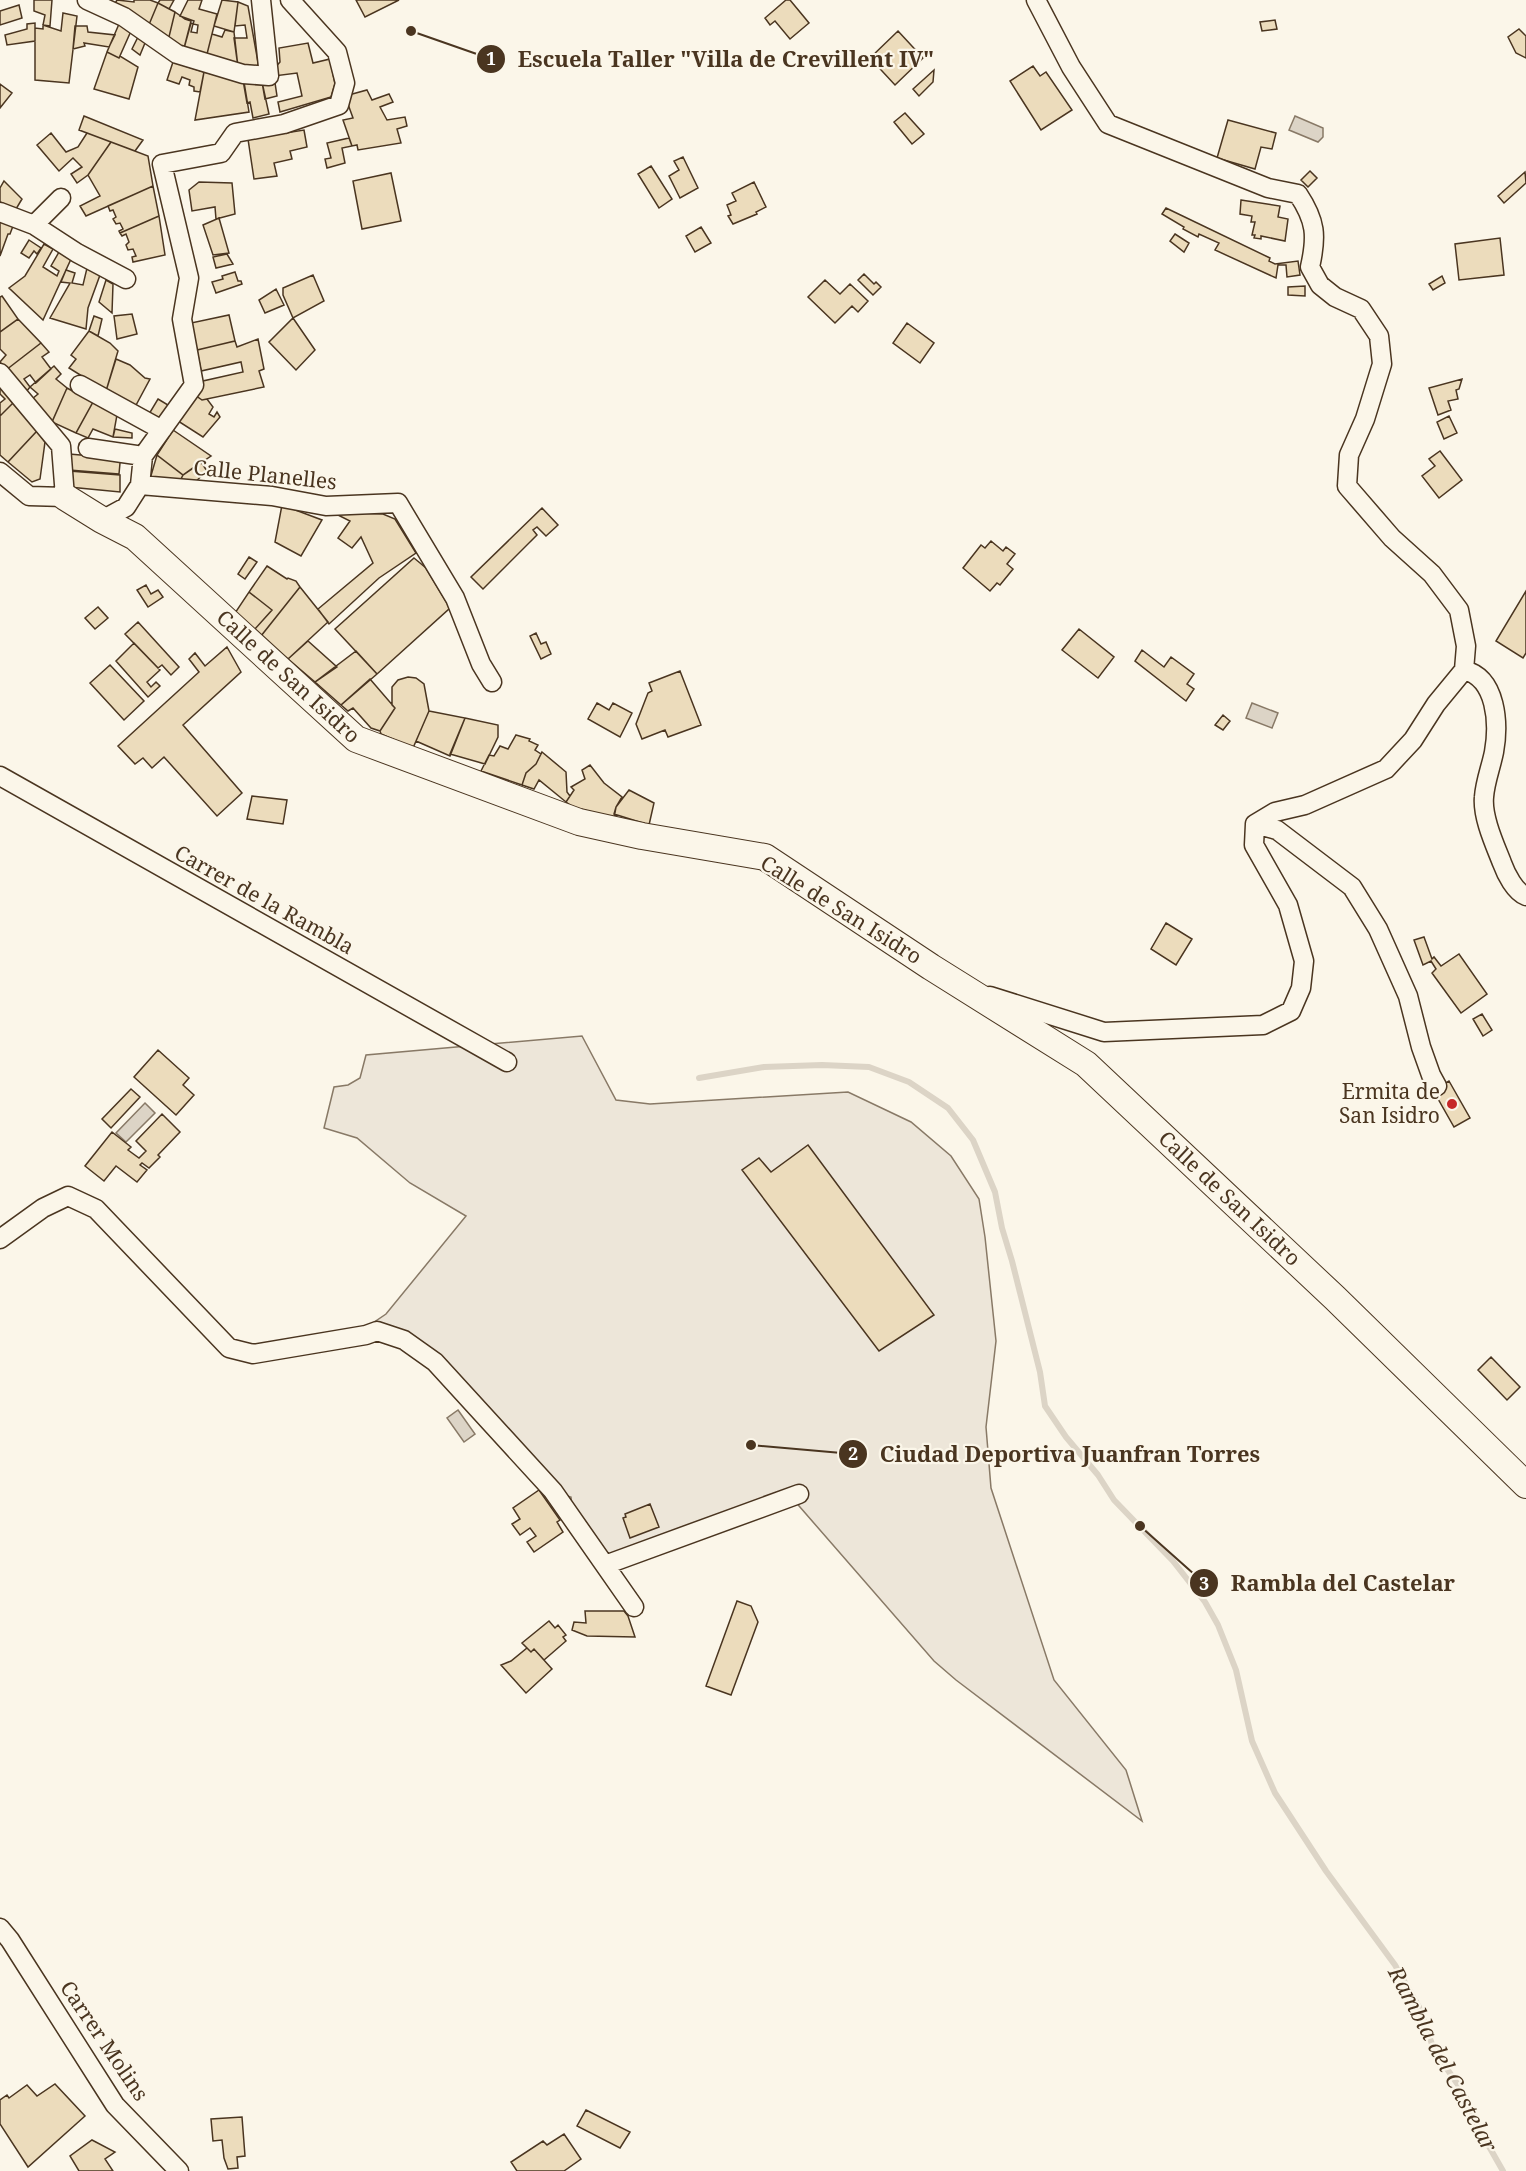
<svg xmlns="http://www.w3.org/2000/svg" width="1526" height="2171" font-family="'Noto Serif',serif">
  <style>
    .green { fill: #ede6d9; stroke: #887966; stroke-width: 1.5 }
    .water { fill: #dcd4c6; stroke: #887966; stroke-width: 1.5 }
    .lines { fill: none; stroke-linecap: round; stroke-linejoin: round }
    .stream { stroke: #dcd4c6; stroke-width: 6 }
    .building { fill: #ecdcbc; stroke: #4a3520; stroke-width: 1.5 }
    .street-casing { stroke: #4a3520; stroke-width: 21 }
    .secondary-casing { stroke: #4a3520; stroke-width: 28 }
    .street { stroke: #fbf6e9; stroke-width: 18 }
    .secondary { stroke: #fbf6e9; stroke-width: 26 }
    .poi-dot { fill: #c62828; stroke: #fbf6e9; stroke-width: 2 }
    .labels { text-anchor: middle; stroke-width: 4.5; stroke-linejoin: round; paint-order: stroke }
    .street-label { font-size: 21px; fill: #4a3520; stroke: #fbf6e9 }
    .poi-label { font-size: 21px; fill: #4a3520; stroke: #fbf6e9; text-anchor: end }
    .water-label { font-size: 22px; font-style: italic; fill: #4a3520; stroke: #fbf6e9 }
    .leader { fill: none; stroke: #4a3520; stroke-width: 2 }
    .callout-dot { fill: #4a3520; stroke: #fbf6e9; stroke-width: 2 }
    .mark-label { font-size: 18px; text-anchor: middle; font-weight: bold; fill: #fff }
    .callout-label { font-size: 22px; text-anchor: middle; font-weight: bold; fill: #4a3520; stroke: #fbf6e9; stroke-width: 4.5; stroke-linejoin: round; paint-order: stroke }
  </style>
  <rect width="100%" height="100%" fill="#fbf6e9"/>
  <!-- green -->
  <path class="green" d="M 582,1036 L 616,1100 L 650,1104 L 848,1092 L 911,1122 L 951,1156 L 979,1199 L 985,1237 L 996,1341 L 986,1427 L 991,1488 L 1054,1680 L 1126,1770 L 1142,1821 L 956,1680 L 934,1661 L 786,1491 L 613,1556 L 605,1552 L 572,1508 L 571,1497 L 563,1495 L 420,1345 L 364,1329 L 386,1314 L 466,1216 L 410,1183 L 357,1138 L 324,1128 L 334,1087 L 348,1085 L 360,1078 L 366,1055 Z"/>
  <!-- water -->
  <path class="water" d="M 1295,116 L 1323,128 L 1323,137 L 1318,142 L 1289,130 Z
    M 1252,703 L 1278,713 L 1272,728 L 1246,718 Z
    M 145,1103 L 155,1113 L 126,1142 L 116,1133 Z
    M 458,1410 L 475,1434 L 464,1442 L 447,1418 Z"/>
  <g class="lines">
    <!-- stream -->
    <path class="stream" d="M 699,1078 L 764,1067 L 822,1065 L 869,1067 L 909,1082 L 948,1108 L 973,1140 L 995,1192 L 1002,1228 L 1012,1261 L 1040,1372 L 1045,1406 L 1066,1437 L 1098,1475 L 1114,1500 L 1173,1561 L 1205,1602 L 1218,1625 L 1236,1670 L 1252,1741 L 1275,1793 L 1326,1871 L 1395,1965 L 1419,2007 L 1434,2050 L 1465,2095 L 1475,2122 L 1503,2171"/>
  </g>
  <!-- building -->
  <path class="building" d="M 34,0 L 52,0 L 50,26 L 43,25 L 45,15 L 34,11 Z
    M 117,0 L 134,2 L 134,0 L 150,0 L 158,3 L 148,27 L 114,5 Z
    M 160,0 L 174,0 L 169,9 L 158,3 Z
    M 188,0 L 202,0 L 199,9 L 217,14 L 206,58 L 183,52 L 191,23 L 193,24 L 191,32 L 197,33 L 198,25 L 193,24 L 194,21 L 180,16 Z
    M 222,0 L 238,2 L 234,32 L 214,26 Z
    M 356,0 L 399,0 L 365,17 Z
    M 786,0 L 790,0 L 809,23 L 790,39 L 775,21 L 770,25 L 765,18 Z
    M 238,2 L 248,6 L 259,68 L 238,67 L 234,38 L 247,38 L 245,25 L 235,26 Z
    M 158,3 L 175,12 L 168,41 L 148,27 Z
    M 19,5 L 22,18 L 0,25 L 0,11 Z
    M 175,12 L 185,19 L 191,21 L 183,52 L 168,41 Z
    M 63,13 L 77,16 L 69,83 L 35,80 L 35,28 L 43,29 L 43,25 L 61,31 Z
    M 1275,20 L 1277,29 L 1262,31 L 1260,22 Z
    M 35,23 L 35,41 L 7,45 L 5,35 L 27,29 L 27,24 Z
    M 119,24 L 131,31 L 119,58 L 107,52 Z
    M 75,26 L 87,26 L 88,32 L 115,35 L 109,47 L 84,43 L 85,46 L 73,49 Z
    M 1519,29 L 1526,36 L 1526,58 L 1516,53 L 1508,37 Z
    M 225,30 L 234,32 L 238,67 L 206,58 L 212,34 L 222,37 Z
    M 898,31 L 923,58 L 895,85 L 870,58 Z
    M 138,37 L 145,43 L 140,55 L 132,49 Z
    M 308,43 L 313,63 L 330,59 L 335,84 L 331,97 L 280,112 L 278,102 L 302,96 L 297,73 L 274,76 L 273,70 L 280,62 L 279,48 Z
    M 107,52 L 119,58 L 120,56 L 138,67 L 129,99 L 94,89 Z
    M 173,62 L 204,72 L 200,92 L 194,91 L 194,87 L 189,85 L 190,80 L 182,77 L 179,84 L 167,80 Z
    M 1033,66 L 1040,76 L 1046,72 L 1072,110 L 1041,130 L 1010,81 Z
    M 934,70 L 933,82 L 919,96 L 913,89 Z
    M 204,72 L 244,82 L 249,112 L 195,120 Z
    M 243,80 L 262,82 L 269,114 L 253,118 L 250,102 L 247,103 Z
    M 262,82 L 275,83 L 277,96 L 265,99 Z
    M 0,84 L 12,93 L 0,108 Z
    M 367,90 L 372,100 L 389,94 L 393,102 L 380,107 L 387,120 L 405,117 L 407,126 L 397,129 L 401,143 L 358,150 L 357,145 L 352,146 L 343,120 L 353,118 L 345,96 Z
    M 905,113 L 924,134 L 912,144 L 894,122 Z
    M 84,116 L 143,140 L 135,151 L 79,130 Z
    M 1228,120 L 1276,133 L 1272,149 L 1261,147 L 1255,169 L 1217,158 Z
    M 304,130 L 307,147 L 290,151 L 292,159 L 274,163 L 277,176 L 254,179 L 248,139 Z
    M 51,133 L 66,152 L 78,147 L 87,133 L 111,142 L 88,175 L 77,183 L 71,174 L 82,167 L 73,158 L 59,171 L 37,145 Z
    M 349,138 L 352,146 L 342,148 L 345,163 L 327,168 L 325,159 L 331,158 L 327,143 Z
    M 111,142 L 148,156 L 153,186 L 86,216 L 80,206 L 100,196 L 88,175 Z
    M 683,157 L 698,188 L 680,198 L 669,176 L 679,170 L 674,161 Z
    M 651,166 L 672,199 L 659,208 L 638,174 Z
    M 1310,171 L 1317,178 L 1308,187 L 1301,180 Z
    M 1525,172 L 1526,183 L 1504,203 L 1498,196 Z
    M 391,173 L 401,221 L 362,229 L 353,181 Z
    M 4,181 L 22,199 L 16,209 L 0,202 L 0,188 Z
    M 199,182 L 232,183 L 235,214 L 216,219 L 215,207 L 192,211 L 189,190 Z
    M 754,182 L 766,207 L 756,212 L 757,214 L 733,224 L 728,216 L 731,215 L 727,205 L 736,201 L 732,193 Z
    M 153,186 L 159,216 L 120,233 L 119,231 L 123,229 L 120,223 L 116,224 L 113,219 L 116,217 L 113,210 L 110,211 L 108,206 Z
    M 1241,200 L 1280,206 L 1278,217 L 1288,219 L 1285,241 L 1261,236 L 1261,239 L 1254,238 L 1255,235 L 1252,235 L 1255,222 L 1251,222 L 1252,216 L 1240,214 Z
    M 1166,208 L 1270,258 L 1269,261 L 1275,264 L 1298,261 L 1300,275 L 1287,277 L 1286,265 L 1278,265 L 1276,278 L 1215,250 L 1219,243 L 1199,234 L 1198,237 L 1183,229 L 1184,227 L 1162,214 Z
    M 159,216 L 165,255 L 133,262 L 132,257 L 136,256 L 133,249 L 128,250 L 126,245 L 129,242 L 126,234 L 122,236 L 120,233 Z
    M 219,218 L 229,253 L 213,255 L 203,225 Z
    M 0,222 L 13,226 L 10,234 L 8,234 L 0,256 Z
    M 701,227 L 711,243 L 695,252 L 686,236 Z
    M 1175,234 L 1189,243 L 1184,252 L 1170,241 Z
    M 1500,238 L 1504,275 L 1459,280 L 1455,244 Z
    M 29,240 L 41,248 L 37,254 L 34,251 L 29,258 L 21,253 Z
    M 44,244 L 53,249 L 43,267 L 57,276 L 59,271 L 51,266 L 59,252 L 71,259 L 43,320 L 9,288 L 25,276 Z
    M 227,254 L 233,264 L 216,268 L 213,257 Z
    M 87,268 L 100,275 L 88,308 L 86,329 L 50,318 L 70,283 L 61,282 L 66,270 L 75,273 L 72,283 L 83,285 Z
    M 235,272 L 238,281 L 241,281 L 242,284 L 216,293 L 212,282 L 223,279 L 222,276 Z
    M 864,274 L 874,284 L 876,282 L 881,287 L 873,295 L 858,280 Z
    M 313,275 L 324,301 L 293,318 L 283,295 L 283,288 Z
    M 1442,276 L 1445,283 L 1433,290 L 1429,284 Z
    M 106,280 L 113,284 L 112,313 L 99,302 Z
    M 825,280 L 840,294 L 850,284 L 868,301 L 858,312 L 852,306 L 835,323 L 808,297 Z
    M 1305,286 L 1305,296 L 1288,295 L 1288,287 Z
    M 276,289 L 284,305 L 265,313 L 259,300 Z
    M 2,296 L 18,319 L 0,332 L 0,297 Z
    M 132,314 L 137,334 L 117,339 L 114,316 Z
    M 229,315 L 235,341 L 197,350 L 191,323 Z
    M 94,316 L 102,319 L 98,336 L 89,331 Z
    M 293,318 L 315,350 L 296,370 L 269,342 Z
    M 18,319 L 41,343 L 6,370 L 0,362 L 6,355 L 0,349 L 0,332 Z
    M 907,323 L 934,343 L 920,363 L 893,343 Z
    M 89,331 L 110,343 L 118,351 L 106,391 L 69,368 L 76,359 L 71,355 Z
    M 258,339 L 264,369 L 259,371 L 264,387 L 202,400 L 195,395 L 203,381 L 243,372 L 241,362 L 201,371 L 197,350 L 235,341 L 237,347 Z
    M 41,343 L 49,352 L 42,357 L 51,369 L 36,383 L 30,375 L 24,379 L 30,387 L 26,392 L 6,370 Z
    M 116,359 L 130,365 L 145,378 L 150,379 L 135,407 L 106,391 Z
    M 54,366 L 61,374 L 56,379 L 67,388 L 52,422 L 32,399 L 38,394 L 30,387 Z
    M 1462,379 L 1459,389 L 1456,390 L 1458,399 L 1448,401 L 1451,410 L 1438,415 L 1429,388 Z
    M 0,387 L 13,403 L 0,416 L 0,403 L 5,399 L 0,394 Z
    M 67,388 L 93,402 L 76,433 L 52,422 Z
    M 195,395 L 202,400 L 207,399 L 213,407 L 209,414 L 214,417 L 217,412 L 220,417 L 203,437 L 178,421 Z
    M 158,399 L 168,405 L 159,420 L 149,414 Z
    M 93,402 L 117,415 L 113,437 L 93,429 L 88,438 L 76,433 Z
    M 13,403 L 37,431 L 8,462 L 0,455 L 0,416 Z
    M 1449,416 L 1457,433 L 1444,439 L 1437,422 Z
    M 115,429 L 132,433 L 132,438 L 113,437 Z
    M 173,430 L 211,456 L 183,475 L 157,455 Z
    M 37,431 L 45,442 L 40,479 L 32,482 L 8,462 Z
    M 1440,451 L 1462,480 L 1439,498 L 1422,476 L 1435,466 L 1429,459 Z
    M 69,454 L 115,458 L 120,463 L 119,474 L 69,470 Z
    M 157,455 L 183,475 L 180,481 L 150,479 Z
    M 201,462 L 207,471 L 194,483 L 180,481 L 183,475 Z
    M 69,471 L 120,475 L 120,492 L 69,487 Z
    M 282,505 L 322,520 L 301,556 L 275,542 Z
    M 542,508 L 558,525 L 546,536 L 537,527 L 533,530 L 537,535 L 483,589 L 471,577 Z
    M 332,512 L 383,514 L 395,519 L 416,553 L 379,578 L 329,624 L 318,609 L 373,563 L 361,537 L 352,548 L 338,538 L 350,521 Z
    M 991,541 L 1003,551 L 1006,547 L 1015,554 L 1007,564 L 1013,569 L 1000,585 L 997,583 L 990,591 L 963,568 L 981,545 L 985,548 Z
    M 249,557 L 257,562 L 245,579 L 238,574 Z
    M 414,558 L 426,568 L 450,608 L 377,674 L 335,629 Z
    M 267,566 L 287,579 L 288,578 L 296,581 L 300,587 L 261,636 L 254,630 L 272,610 L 249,592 Z
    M 146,585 L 151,594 L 158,590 L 163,597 L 148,607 L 137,590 Z
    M 300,587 L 328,622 L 288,659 L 261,636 Z
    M 1526,591 L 1526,653 L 1523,658 L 1496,641 Z
    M 249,592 L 272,610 L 254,630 L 235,613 Z
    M 98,607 L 108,618 L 95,629 L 85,618 Z
    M 138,622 L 179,667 L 171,675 L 162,665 L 158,668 L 125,634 Z
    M 1079,629 L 1114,657 L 1098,678 L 1062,650 Z
    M 536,633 L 541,644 L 546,642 L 551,654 L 541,659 L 530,636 Z
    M 308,641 L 337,667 L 315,682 L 288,659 Z
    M 134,643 L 160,670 L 147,682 L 151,687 L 156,682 L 160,686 L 148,697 L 116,661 Z
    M 227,647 L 241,672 L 183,725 L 242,793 L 217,816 L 164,757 L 152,768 L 143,758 L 135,764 L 118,746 L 199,672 L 189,659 L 195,653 L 205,666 Z
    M 1142,650 L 1164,667 L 1171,657 L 1194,674 L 1187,684 L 1194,689 L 1186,701 L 1135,661 Z
    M 356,651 L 377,674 L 341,705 L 315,682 Z
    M 110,665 L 144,701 L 124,720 L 90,683 Z
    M 680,671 L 701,725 L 668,737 L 665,730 L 642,739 L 636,724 L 648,693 L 652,691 L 649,683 Z
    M 408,677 L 416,678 L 424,684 L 429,711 L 413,748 L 381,734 L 380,731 L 395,708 L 392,705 L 392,687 L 398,680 Z
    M 370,679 L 395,708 L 380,731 L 371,728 L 353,708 L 348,711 L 341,705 Z
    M 597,703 L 609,710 L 613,703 L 632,713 L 620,737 L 588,719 Z
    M 429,711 L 465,718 L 450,756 L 416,741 Z
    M 1223,715 L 1230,721 L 1223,730 L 1215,725 Z
    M 465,718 L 498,725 L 498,737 L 485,764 L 450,754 Z
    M 516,735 L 530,739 L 529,741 L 538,745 L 535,750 L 541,754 L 536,764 L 526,773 L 522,785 L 481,771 L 489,755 L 494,756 L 500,746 L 508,749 Z
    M 542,752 L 566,772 L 567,792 L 570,796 L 566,802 L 539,780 L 534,789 L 522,785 L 526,773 L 536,764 Z
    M 590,765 L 604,783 L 622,797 L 616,807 L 614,818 L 573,807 L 566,802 L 574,790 L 571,787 L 585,779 L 582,770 Z
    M 629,790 L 654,803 L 649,825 L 614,814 L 616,807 Z
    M 252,796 L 287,800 L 283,824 L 247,819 Z
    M 1166,923 L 1192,939 L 1176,965 L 1151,949 Z
    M 1424,937 L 1432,959 L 1434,957 L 1441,966 L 1459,954 L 1487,994 L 1461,1013 L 1432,973 L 1436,969 L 1431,961 L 1423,965 L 1414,940 Z
    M 1482,1014 L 1492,1030 L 1483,1036 L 1473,1019 Z
    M 158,1050 L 189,1078 L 183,1085 L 194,1095 L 176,1115 L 134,1077 Z
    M 1449,1081 L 1470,1118 L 1454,1127 L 1433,1090 Z
    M 131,1089 L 140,1097 L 111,1128 L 102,1119 Z
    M 162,1114 L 180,1132 L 158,1155 L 160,1157 L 149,1168 L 142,1163 L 140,1165 L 147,1170 L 137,1182 L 116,1166 L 104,1181 L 85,1166 L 112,1132 L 131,1147 L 128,1150 L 139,1158 L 146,1151 L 136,1141 Z
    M 808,1145 L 934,1315 L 879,1351 L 742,1170 L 759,1158 L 771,1172 Z
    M 1491,1357 L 1520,1387 L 1507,1400 L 1478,1370 Z
    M 539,1490 L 560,1520 L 557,1522 L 563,1532 L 534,1552 L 527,1542 L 536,1536 L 530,1528 L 520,1535 L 512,1524 L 520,1519 L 513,1508 Z
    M 650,1504 L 659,1527 L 630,1538 L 623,1518 L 626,1517 L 625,1514 Z
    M 737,1601 L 751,1606 L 758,1622 L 731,1695 L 706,1686 Z
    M 585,1611 L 624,1611 L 628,1616 L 635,1637 L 587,1636 L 572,1630 L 574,1622 L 586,1623 Z
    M 549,1621 L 555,1628 L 558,1625 L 566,1635 L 563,1637 L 566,1641 L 544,1660 L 534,1649 L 531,1652 L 522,1643 Z
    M 527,1648 L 531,1652 L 534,1649 L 552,1669 L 526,1693 L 501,1665 L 511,1661 Z
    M 55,2084 L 85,2116 L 28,2167 L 0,2124 L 0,2100 L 7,2095 L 9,2098 L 27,2085 L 37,2096 Z
    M 586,2110 L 630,2132 L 620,2148 L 577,2126 Z
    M 242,2117 L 245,2156 L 237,2157 L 238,2168 L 228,2169 L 224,2158 L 222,2140 L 213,2141 L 211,2119 Z
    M 564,2134 L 581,2159 L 564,2171 L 517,2171 L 511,2162 L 543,2141 L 547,2145 Z
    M 92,2140 L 115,2152 L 105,2159 L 113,2171 L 79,2171 L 70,2156 Z"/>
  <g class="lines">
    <defs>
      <path id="street" d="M 87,0 L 124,17 L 177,54 L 243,74 L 269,76 L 261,0
        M 1036,0 L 1071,67 L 1108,124 L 1268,188 L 1298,194 C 1316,221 1317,236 1310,267 L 1320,285 L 1335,297 L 1361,309 L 1379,336 L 1382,364 L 1365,419 L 1349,455 L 1347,486 L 1392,538 L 1432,574 L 1459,610 L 1466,646 L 1464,670
        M 0,212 L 34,225 L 77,253 L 126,279
        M 34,225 L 61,198
        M 0,373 L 61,446 L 65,497 L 29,496 L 0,472
        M 80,385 L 162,430
        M 88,448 L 143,456
        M 140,485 L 143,456 L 194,385 L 182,319 L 189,278 L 162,164 L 221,153 L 235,133 L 284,124 L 339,105 L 345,83 L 337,52 L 290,0
        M 102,520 L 126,507 L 140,485 L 272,496 L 326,506 L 398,503 L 455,598 L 481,664 L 492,682
        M 0,776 L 507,1062
        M 1255,824 L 1277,830 L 1352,887 L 1378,929 L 1408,996 L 1421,1047 L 1431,1075 L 1437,1086
        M 990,996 L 1104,1032 L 1263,1025 L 1291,1011 L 1301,988 L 1304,961 L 1288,905 L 1254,845 L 1255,824 L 1275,812 L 1305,805 L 1386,769 L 1413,740 L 1436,704 L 1464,670 C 1497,678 1499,724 1494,752 C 1491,767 1485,782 1484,797 C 1482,817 1495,845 1502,863 C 1506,874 1515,892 1526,896
        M 0,1239 L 43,1208 L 68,1196 L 96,1209 L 229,1348 L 253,1354 L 366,1335 L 377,1331 L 404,1340 L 435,1362 L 553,1491 L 634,1607
        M 605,1565 L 799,1494
        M 0,1928 L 10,1940 L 115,2105 L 179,2171"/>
      <g id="secondary">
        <path id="s1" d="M 65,497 L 102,520 L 135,537 L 356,739 L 579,822 L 642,836 L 765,857 L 931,967 L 1086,1064 L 1335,1298 L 1526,1485"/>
      </g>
    </defs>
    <!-- street casing -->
    <use href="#street" class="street-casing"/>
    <!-- secondary casing -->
    <use href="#secondary" class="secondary-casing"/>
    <!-- street -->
    <use href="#street" class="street"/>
    <!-- secondary -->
    <use href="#secondary" class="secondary"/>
  </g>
  <!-- markers -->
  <circle class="poi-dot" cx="1452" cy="1104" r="6"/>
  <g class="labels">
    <!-- street labels -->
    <g class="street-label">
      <text transform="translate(265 475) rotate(6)" y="7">Calle Planelles</text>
      <text dy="7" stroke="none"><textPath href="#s1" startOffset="288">Calle de San Isidro</textPath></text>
      <text transform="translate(264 900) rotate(29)" y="7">Carrer de la Rambla</text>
      <text transform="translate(841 910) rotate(32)" y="7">Calle de San Isidro</text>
      <text dy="7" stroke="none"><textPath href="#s1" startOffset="1386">Calle de San Isidro</textPath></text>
      <text transform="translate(104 2041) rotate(56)" y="7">Carrer Molins</text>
    </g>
    <!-- poi labels -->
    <g class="poi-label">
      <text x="1440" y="1099">Ermita de<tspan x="1440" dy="24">San Isidro</tspan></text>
    </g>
    <!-- water labels -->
    <g class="water-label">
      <text transform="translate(1443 2059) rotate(62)" y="8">Rambla del Castelar</text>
    </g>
  </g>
  <!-- callouts -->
  <path class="leader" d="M411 31L491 59M751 1445L853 1454M1140 1526L1204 1583"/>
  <g class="callout-dot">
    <circle cx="411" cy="31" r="6"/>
    <circle cx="751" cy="1445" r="6"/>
    <circle cx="1140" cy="1526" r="6"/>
    <circle cx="491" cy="59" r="15"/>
    <circle cx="853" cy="1454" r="15"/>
    <circle cx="1204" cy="1583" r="15"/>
  </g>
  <g class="mark-label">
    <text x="491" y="65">1</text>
    <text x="853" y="1460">2</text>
    <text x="1204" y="1590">3</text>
  </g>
  <g class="callout-label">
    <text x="726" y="67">Escuela Taller "Villa de Crevillent IV"</text>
    <text x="1070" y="1462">Ciudad Deportiva Juanfran Torres</text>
    <text x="1343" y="1591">Rambla del Castelar</text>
  </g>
</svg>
